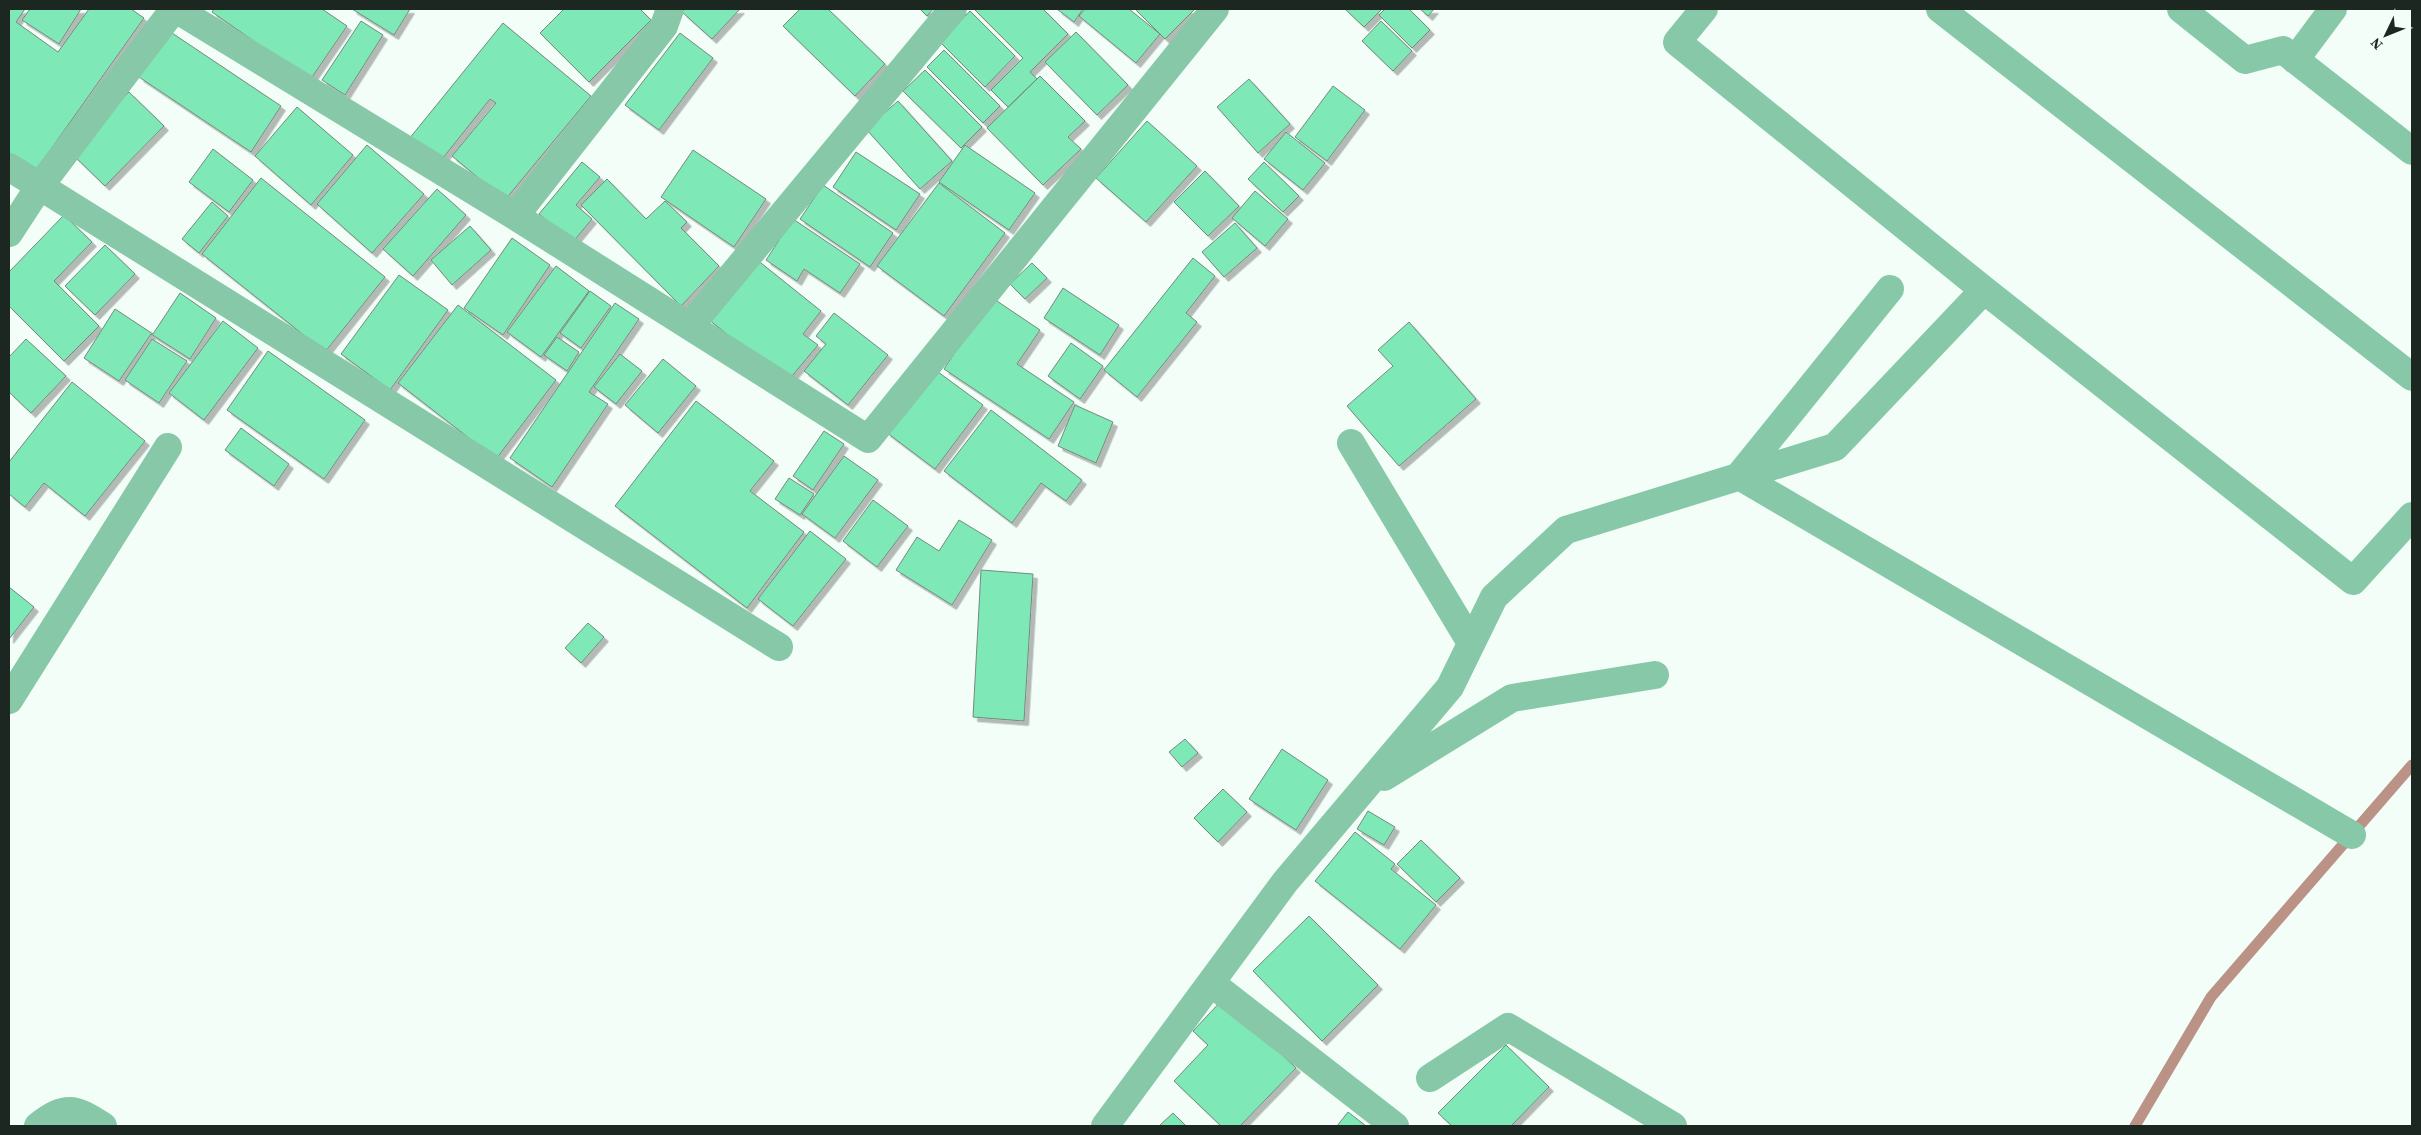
<svg xmlns="http://www.w3.org/2000/svg" width="2421" height="1135" font-family="'Source Serif 4',serif">
  <style>
    .lines { fill: none; stroke-linecap: round; stroke-linejoin: round }
    .stream { stroke: #ba9286; stroke-width: 11 }
    .building { fill: #7ee8b6; stroke: #738a7d; filter: url(#shadow) }
    .minor { stroke: #86c8a7; stroke-width: 28 }
  </style>
  <defs>
    <filter id="shadow"><feDropShadow dx="4.5" dy="4.5" stdDeviation="0" flood-color="#0004"/></filter>
  </defs>
  <rect width="100%" height="100%" fill="#f4fef8"/>
  <g class="lines">
    <!-- stream -->
    <path class="stream" d="M 2135,1126 L 2211,997 L 2412,765"/>
  </g>
  <!-- building -->
  <path class="building" d="M 9,9 L 25,9 L 16,22 L 58,52 L 89,9 L 131,9 L 144,18 L 34,173 L 9,155 Z
    M 30,9 L 81,9 L 59,44 L 22,20 Z
    M 214,9 L 322,9 L 347,26 L 310,80 L 212,12 Z
    M 352,9 L 410,9 L 394,35 Z
    M 564,9 L 640,9 L 651,20 L 589,82 L 540,33 Z
    M 685,9 L 740,9 L 712,39 L 682,12 Z
    M 800,9 L 828,9 L 885,64 L 855,96 L 783,26 Z
    M 920,9 L 933,9 L 927,16 Z
    M 974,9 L 1043,9 L 1068,34 L 1030,72 L 1037,79 L 1008,107 L 991,90 L 1023,58 Z
    M 1057,9 L 1083,9 L 1074,22 Z
    M 1085,9 L 1129,9 L 1160,34 L 1136,63 L 1079,16 Z
    M 1135,9 L 1195,9 L 1165,39 Z
    M 1345,9 L 1382,9 L 1364,27 Z
    M 1385,9 L 1409,9 L 1430,30 L 1412,48 L 1379,15 Z
    M 1420,9 L 1434,9 L 1428,16 Z
    M 970,11 L 1015,56 L 985,87 L 940,42 Z
    M 361,21 L 383,35 L 345,95 L 322,80 Z
    M 1381,21 L 1412,51 L 1393,71 L 1362,41 Z
    M 503,23 L 591,96 L 505,200 L 452,156 L 496,103 L 490,99 L 439,163 L 409,139 Z
    M 169,31 L 281,106 L 251,152 L 139,77 Z
    M 1076,32 L 1128,85 L 1097,115 L 1045,62 Z
    M 680,33 L 713,58 L 659,130 L 625,105 Z
    M 944,50 L 1000,106 L 983,123 L 927,67 Z
    M 925,70 L 982,127 L 961,148 L 903,91 Z
    M 1040,76 L 1085,121 L 1068,137 L 1081,149 L 1043,185 L 987,128 Z
    M 1249,79 L 1290,124 L 1258,153 L 1217,107 Z
    M 1333,86 L 1365,110 L 1327,161 L 1295,137 Z
    M 129,92 L 164,126 L 105,186 L 70,152 Z
    M 898,101 L 952,161 L 920,189 L 866,129 Z
    M 297,107 L 353,155 L 311,205 L 255,156 Z
    M 1147,121 L 1197,166 L 1146,222 L 1096,178 Z
    M 1286,132 L 1325,163 L 1303,190 L 1264,159 Z
    M 367,145 L 424,194 L 372,253 L 317,204 Z
    M 965,145 L 1035,193 L 1009,230 L 939,182 Z
    M 213,149 L 253,180 L 229,212 L 189,182 Z
    M 693,150 L 766,199 L 734,247 L 661,197 Z
    M 856,152 L 920,194 L 896,230 L 833,187 Z
    M 582,162 L 600,177 L 576,205 L 592,219 L 573,242 L 539,214 Z
    M 1264,162 L 1299,196 L 1283,212 L 1248,179 Z
    M 1205,171 L 1239,206 L 1208,236 L 1174,202 Z
    M 261,178 L 385,277 L 325,352 L 202,254 Z
    M 607,179 L 646,219 L 665,201 L 687,222 L 681,228 L 719,266 L 681,306 L 581,205 Z
    M 939,183 L 1005,233 L 944,316 L 877,266 Z
    M 823,185 L 893,233 L 870,267 L 800,219 Z
    M 437,189 L 466,215 L 413,276 L 383,249 Z
    M 1255,191 L 1288,219 L 1265,246 L 1232,218 Z
    M 212,202 L 228,216 L 199,253 L 182,239 Z
    M 64,215 L 92,242 L 54,281 L 99,326 L 64,361 L 9,306 L 9,272 Z
    M 793,219 L 860,264 L 840,293 L 804,269 L 797,281 L 766,260 Z
    M 1235,223 L 1257,248 L 1224,277 L 1202,252 Z
    M 470,226 L 491,250 L 452,285 L 431,260 Z
    M 512,238 L 550,265 L 503,335 L 464,308 Z
    M 105,245 L 135,274 L 95,315 L 65,286 Z
    M 1193,258 L 1215,276 L 1186,313 L 1197,322 L 1137,397 L 1104,370 Z
    M 756,259 L 821,311 L 803,334 L 818,345 L 787,382 L 708,319 Z
    M 1032,263 L 1047,278 L 1025,299 L 1010,284 Z
    M 556,266 L 589,291 L 541,357 L 507,332 Z
    M 399,275 L 448,310 L 390,390 L 341,354 Z
    M 1063,288 L 1119,325 L 1100,355 L 1044,318 Z
    M 590,291 L 611,306 L 581,348 L 560,333 Z
    M 180,293 L 216,318 L 190,359 L 151,334 L 119,381 L 84,358 L 115,309 L 153,334 Z
    M 991,297 L 1040,330 L 1017,364 L 1074,402 L 1049,439 L 944,369 Z
    M 615,303 L 639,319 L 589,392 L 608,404 L 552,487 L 510,458 Z
    M 458,305 L 556,380 L 496,459 L 398,383 Z
    M 834,313 L 888,355 L 848,405 L 804,371 L 826,344 L 816,336 Z
    M 223,321 L 258,348 L 204,420 L 169,393 Z
    M 1409,322 L 1476,399 L 1399,466 L 1347,406 L 1393,366 L 1378,350 Z
    M 557,337 L 579,352 L 567,371 L 544,355 Z
    M 26,339 L 66,376 L 31,413 L 9,392 L 9,357 Z
    M 152,339 L 187,361 L 159,403 L 125,380 Z
    M 1071,343 L 1103,366 L 1080,399 L 1048,376 Z
    M 268,351 L 365,420 L 324,479 L 227,410 Z
    M 620,354 L 642,371 L 616,404 L 594,387 Z
    M 663,359 L 696,386 L 658,433 L 625,405 Z
    M 934,369 L 983,405 L 935,469 L 886,432 Z
    M 72,382 L 145,441 L 85,516 L 44,483 L 25,507 L 9,494 L 9,462 Z
    M 696,401 L 774,461 L 750,491 L 804,532 L 747,608 L 615,506 Z
    M 1075,405 L 1113,422 L 1096,463 L 1058,446 Z
    M 991,410 L 1082,480 L 1066,501 L 1041,483 L 1012,523 L 944,471 Z
    M 241,428 L 289,464 L 274,486 L 225,450 Z
    M 824,431 L 844,444 L 813,490 L 793,476 Z
    M 844,456 L 878,480 L 835,538 L 802,514 Z
    M 789,478 L 814,494 L 800,515 L 775,499 Z
    M 873,500 L 908,526 L 877,567 L 843,541 Z
    M 959,520 L 992,540 L 952,605 L 896,570 L 917,537 L 939,551 Z
    M 810,531 L 846,559 L 793,626 L 758,599 Z
    M 981,570 L 1033,574 L 1024,721 L 973,717 Z
    M 9,587 L 34,607 L 9,639 Z
    M 588,623 L 604,637 L 581,663 L 565,648 Z
    M 1185,739 L 1198,753 L 1182,767 L 1169,752 Z
    M 1282,749 L 1328,780 L 1296,830 L 1249,799 Z
    M 1223,789 L 1247,812 L 1218,842 L 1194,818 Z
    M 1368,811 L 1395,827 L 1384,845 L 1357,829 Z
    M 1355,832 L 1395,864 L 1391,869 L 1436,905 L 1400,949 L 1315,881 Z
    M 1421,840 L 1460,878 L 1436,902 L 1397,864 Z
    M 1309,916 L 1378,985 L 1322,1041 L 1253,971 Z
    M 1223,999 L 1296,1068 L 1240,1126 L 1221,1126 L 1174,1081 L 1208,1045 L 1193,1031 Z
    M 1506,1045 L 1549,1087 L 1511,1126 L 1452,1126 L 1438,1113 Z
    M 1348,1112 L 1366,1126 L 1337,1126 Z
    M 1173,1113 L 1186,1126 L 1159,1126 Z"/>
  <g class="lines">
    <!-- minor -->
    <path class="minor" d="M 176,9 L 515,216 L 868,439 L 1215,9
      M 1704,9 L 1677,42 L 1984,290 L 2353,581 L 2412,516
      M 1940,9 L 2412,377
      M 2181,9 L 2245,60 L 2283,50 L 2412,151
      M 2295,60 L 2333,9
      M 9,167 L 779,647
      M 515,216 L 664,26 L 670,9
      M 9,233 L 39,187 L 174,9
      M 1890,289 L 1739,476 L 2352,835
      M 690,326 L 953,9
      M 1351,443 L 1471,643
      M 9,700 L 168,447
      M 1384,777 L 1512,698 L 1655,675
      M 1211,983 L 1395,1126
      M 1430,1078 L 1508,1027 L 1673,1126
      M 38,1126 C 66,1104 75,1108 103,1126
      M 1105,1126 L 1285,882 L 1450,687 L 1494,597 L 1566,530 L 1835,447 L 1984,290"/>
  </g>
  <!-- border -->
  <rect width="2421" height="1135" fill="none" stroke="#1d2722" stroke-width="20"/>
  <!-- north arrow -->
  <g transform="translate(2386 35) rotate(227)" stroke="#f4fef8" stroke-width="4" paint-order="stroke">
  <path d="M0-4L9 19L0 12L-9 19Z" fill="#1d2722"/>
  <text y="-8" font-size="14" font-weight="bold" text-anchor="middle" fill="#1d2722">N</text>
  </g>
</svg>
